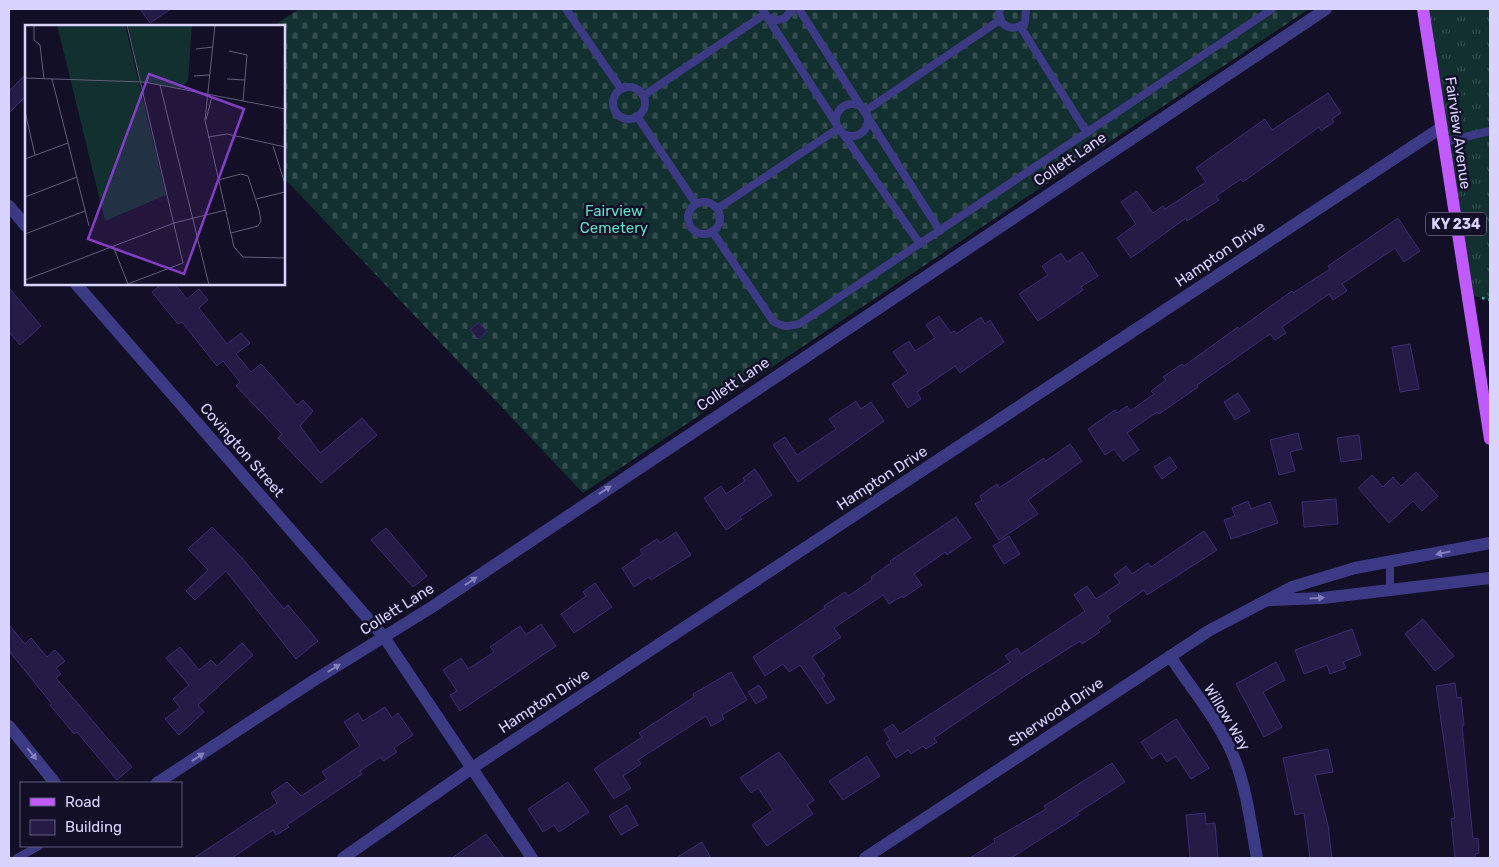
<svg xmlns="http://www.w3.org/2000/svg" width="1499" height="867" font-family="Rubik,sans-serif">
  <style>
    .grass { fill: url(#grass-tufts) }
    .cemetery { fill: url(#cemetery-stones) }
    .building { fill: #241b47; stroke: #3b2d73 }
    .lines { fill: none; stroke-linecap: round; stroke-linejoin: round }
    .path { stroke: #2fb8b0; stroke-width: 2.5; stroke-dasharray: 2.5 4; stroke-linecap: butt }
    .lane { stroke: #3d3a85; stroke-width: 8 }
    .street { stroke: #3d3a85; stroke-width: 12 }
    .primary { stroke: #c25bff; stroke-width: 12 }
    .oneway { fill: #837fbc }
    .labels { text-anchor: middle; stroke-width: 5; stroke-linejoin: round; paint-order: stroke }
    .shield { fill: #130f26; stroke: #9e99be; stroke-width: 1 }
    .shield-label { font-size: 14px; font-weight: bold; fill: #d9d4ff }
    .street-label { font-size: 15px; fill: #d9d4ff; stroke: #130f26 }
    .park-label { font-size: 15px; fill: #5fe0c0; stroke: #130f26 }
    .inset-road { fill: none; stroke: #625e7d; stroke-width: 1 }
    .view { fill: #843dc5; fill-opacity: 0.15; stroke: #843dc5; stroke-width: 2.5 }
    .inset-edge { fill: none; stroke: #d9d4ff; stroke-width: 2.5 }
  </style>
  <defs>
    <pattern id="grass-tufts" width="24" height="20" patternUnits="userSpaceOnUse" patternTransform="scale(1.25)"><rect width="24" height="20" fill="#12302f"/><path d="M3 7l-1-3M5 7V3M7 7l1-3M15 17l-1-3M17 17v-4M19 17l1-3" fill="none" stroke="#344d4e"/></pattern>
    <pattern id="cemetery-stones" width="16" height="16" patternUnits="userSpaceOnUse" patternTransform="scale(1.25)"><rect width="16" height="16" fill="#12302f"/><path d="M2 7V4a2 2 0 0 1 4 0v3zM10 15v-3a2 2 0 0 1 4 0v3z" fill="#344d4e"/></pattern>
  </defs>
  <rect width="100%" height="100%" fill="#130f26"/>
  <!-- grass -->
  <path class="grass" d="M 1419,9 L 1490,9 L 1490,300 L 1466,294 Z"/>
  <!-- cemetery -->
  <path class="cemetery" d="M 299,9 L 1309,9 L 583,493 L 284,178 L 284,26 L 273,26 Z"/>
  <!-- building -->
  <path class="building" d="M 140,9 L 171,9 L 150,23 Z
    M 26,74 L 26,96 L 9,113 L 9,91 Z
    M 1328,93 L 1341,113 L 1332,119 L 1334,122 L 1321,131 L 1319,127 L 1243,182 L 1241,179 L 1216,196 L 1219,200 L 1187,221 L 1186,218 L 1131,258 L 1117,238 L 1136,224 L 1121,202 L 1137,191 L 1153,213 L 1163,206 L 1165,209 L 1206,182 L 1196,168 L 1252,128 L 1265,119 L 1272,130 Z
    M 1398,218 L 1420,251 L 1404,262 L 1395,248 L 1342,284 L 1347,291 L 1333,300 L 1329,294 L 1282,327 L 1286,333 L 1275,340 L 1270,334 L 1197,385 L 1198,387 L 1159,414 L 1157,412 L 1127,433 L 1139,450 L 1123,461 L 1114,449 L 1105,455 L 1088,429 L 1115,410 L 1117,413 L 1127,406 L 1130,411 L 1154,394 L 1151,391 L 1166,380 L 1163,377 L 1182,364 L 1184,366 L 1238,327 L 1239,329 L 1292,291 L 1293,293 L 1330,269 L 1328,266 Z
    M 1082,252 L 1098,276 L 1081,287 L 1083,290 L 1038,321 L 1019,294 L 1048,275 L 1042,266 L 1061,253 L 1067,262 Z
    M 162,284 L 175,284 L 187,299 L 199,289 L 208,300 L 199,308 L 227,344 L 241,333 L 250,343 L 236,354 L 251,372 L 261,364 L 297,405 L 303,400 L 313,411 L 300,426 L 320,453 L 362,418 L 377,435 L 321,483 L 278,438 L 282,434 L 236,386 L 240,382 L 223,361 L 217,366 L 182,322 L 178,324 L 152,292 Z
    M 9,288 L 41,326 L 20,345 L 9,332 Z
    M 939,316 L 951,333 L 954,331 L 956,334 L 981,317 L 985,324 L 990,320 L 1004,342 L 960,373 L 955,366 L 917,392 L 921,399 L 908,408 L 892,384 L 908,373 L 893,352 L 909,341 L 915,351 L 935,338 L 926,325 Z
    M 479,322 L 487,332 L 478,339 L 470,330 Z
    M 1410,344 L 1419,389 L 1400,392 L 1392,347 Z
    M 1238,393 L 1250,411 L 1235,420 L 1224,402 Z
    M 856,401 L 861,409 L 871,402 L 884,421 L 798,482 L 773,445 L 785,437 L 797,455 L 836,429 L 829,419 Z
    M 1298,433 L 1302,449 L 1290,452 L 1295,471 L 1279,475 L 1270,440 Z
    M 1359,435 L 1362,459 L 1341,462 L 1337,438 Z
    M 1070,444 L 1082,461 L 1028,500 L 1038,514 L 999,540 L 975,504 L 982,500 L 980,496 L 997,484 L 999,488 L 1044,458 L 1046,461 Z
    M 1170,457 L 1177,468 L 1162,479 L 1154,467 Z
    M 755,469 L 772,495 L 740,517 L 742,519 L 726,530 L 704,498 L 721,486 L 726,494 L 745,481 L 743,478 Z
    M 1416,472 L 1438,496 L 1422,511 L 1413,501 L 1389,523 L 1358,488 L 1372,475 L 1383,487 L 1393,477 L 1401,486 Z
    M 1336,499 L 1338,524 L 1304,527 L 1302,502 Z
    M 1248,501 L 1251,509 L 1270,502 L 1278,523 L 1231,539 L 1224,520 L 1235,516 L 1232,508 Z
    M 956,517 L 971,538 L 947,555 L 945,552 L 914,574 L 922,585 L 903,598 L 902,596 L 889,604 L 883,595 L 834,628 L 841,637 L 812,657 L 825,676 L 822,678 L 835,699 L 827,704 L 800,665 L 789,672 L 783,664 L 765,676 L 753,657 L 825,608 L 824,606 L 845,592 L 848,596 L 872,580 L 871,577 L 891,563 L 890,561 Z
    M 212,527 L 242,558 L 284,609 L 288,605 L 318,641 L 296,659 L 226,571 L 195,600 L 186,591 L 208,570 L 188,549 Z
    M 386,528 L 427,576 L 413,587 L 371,540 Z
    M 1204,531 L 1217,550 L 1147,595 L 1144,590 L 1107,616 L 1111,621 L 1098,630 L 1100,632 L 1082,644 L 1080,641 L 1022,678 L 934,738 L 937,742 L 926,749 L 923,746 L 911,754 L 908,750 L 896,758 L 886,743 L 890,740 L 884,730 L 893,724 L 900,734 L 1010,662 L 1005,656 L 1017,648 L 1021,654 L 1085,611 L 1074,595 L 1087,586 L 1096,599 L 1120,583 L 1114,575 L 1126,566 L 1132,574 L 1148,563 L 1151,567 Z
    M 676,532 L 691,555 L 651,580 L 649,577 L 634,587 L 622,568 L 643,554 L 640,550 L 657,539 L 660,543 Z
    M 1009,536 L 1020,554 L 1004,564 L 993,546 Z
    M 595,583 L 612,607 L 574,633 L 561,614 L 586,596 L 583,592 Z
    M 1423,619 L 1454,656 L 1435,671 L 1405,634 Z
    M 541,624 L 556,646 L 460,711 L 450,695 L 457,691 L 443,670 L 461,658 L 468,669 L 494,652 L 490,647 L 520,626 L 526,635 Z
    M 9,625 L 25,644 L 31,638 L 47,657 L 55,650 L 65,661 L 56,668 L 61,674 L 56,678 L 132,767 L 117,780 L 77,732 L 74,734 L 50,705 L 52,704 L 9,651 Z
    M 1352,629 L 1361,655 L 1343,662 L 1346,668 L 1330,674 L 1327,665 L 1304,674 L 1295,650 Z
    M 242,643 L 253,655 L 198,705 L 204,712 L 179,735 L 165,719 L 180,707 L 173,699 L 189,685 L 166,658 L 180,647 L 199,670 L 211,660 L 217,666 Z
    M 1276,662 L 1285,680 L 1263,692 L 1282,727 L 1264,737 L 1236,684 Z
    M 731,672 L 747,700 L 722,715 L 724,719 L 711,726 L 706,716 L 638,760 L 641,764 L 623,776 L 631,788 L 614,799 L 594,769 L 642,737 L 639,733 L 694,697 L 693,694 Z
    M 1455,683 L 1457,698 L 1461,697 L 1464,725 L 1462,726 L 1473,839 L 1478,838 L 1479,853 L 1475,854 L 1475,858 L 1455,858 L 1451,819 L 1455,818 L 1436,686 Z
    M 759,685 L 767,697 L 756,704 L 748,692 Z
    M 385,707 L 392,718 L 398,713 L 413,735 L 394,748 L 397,752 L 383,761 L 381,757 L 360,771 L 362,774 L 287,825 L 289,827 L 276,835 L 273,830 L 232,858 L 194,858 L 277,803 L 271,793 L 287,782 L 301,796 L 327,779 L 322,772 L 360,746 L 344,722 L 358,713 L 363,721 Z
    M 1176,719 L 1209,768 L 1191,779 L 1176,756 L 1167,762 L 1161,753 L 1152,759 L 1141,742 Z
    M 1328,749 L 1333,772 L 1315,775 L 1328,825 L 1332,858 L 1310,858 L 1304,813 L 1295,815 L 1283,758 Z
    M 779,752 L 814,800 L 807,805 L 813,814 L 767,846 L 752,825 L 773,810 L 758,788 L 751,793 L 740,778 Z
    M 867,756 L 880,776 L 843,800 L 829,781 Z
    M 1112,763 L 1125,782 L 1077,813 L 1079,815 L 1011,858 L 970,858 L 995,842 L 994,839 L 1046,809 L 1044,806 Z
    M 568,782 L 589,812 L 559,832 L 554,825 L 543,832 L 528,809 Z
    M 627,805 L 638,825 L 621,835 L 609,816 Z
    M 1205,813 L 1206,824 L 1215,823 L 1218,858 L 1190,858 L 1186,815 Z
    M 486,834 L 504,858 L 452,858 Z
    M 702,842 L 711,858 L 676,858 Z"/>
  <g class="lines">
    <!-- path -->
    <path class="path" d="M 1482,298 L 1490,300"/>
    <!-- lane -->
    <path class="lane" d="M 566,9 L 621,89
      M 762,9 L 839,128 L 920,244
      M 799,9 L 940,231
      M 1000,9 L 999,14 L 1002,23 C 1010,30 1018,29 1025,22 L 1026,9
      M 768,17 L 776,20 L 784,19 L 793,9
      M 1020,26 L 1087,133
      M613 103a16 16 0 1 1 32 0a16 16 0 1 1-32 0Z
      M 643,96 L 765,14
      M836 120a16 16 0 1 1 32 0a16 16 0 1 1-32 0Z
      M 865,111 L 1000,20
      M 637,116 L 696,204
      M 1444,142 L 1490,131
      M688 218a16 16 0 1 1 32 0a16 16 0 1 1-32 0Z
      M 717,209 L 839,128
      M 712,231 L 773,321 C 782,327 788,327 799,324 L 1272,9
      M 1390,562 L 1390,589
      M 17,858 L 39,846"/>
    <!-- street -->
    <path class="street" d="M 9,206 L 26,226
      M 76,284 L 384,637 L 532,858
      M 1271,600 L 1323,598 L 1490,578
      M 1170,656 C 1192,690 1221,723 1235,760 C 1247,791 1251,826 1257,858
      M 9,726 L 55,783
      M 157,783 L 316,679 L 432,607 L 1326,9
      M 343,858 L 472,768 L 1442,127
      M 865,858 L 1210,630 L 1292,587 L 1355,568 L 1490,543"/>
    <!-- primary -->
    <path class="primary" d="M 1423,9 L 1490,439"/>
  </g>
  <!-- one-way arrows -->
  <defs><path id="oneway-solid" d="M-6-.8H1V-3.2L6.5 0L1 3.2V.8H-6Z" transform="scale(1.25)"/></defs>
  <g class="oneway">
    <use href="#oneway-solid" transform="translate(605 490) rotate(-34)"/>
    <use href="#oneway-solid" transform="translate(1443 553) rotate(168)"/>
    <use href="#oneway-solid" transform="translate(471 581) rotate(-34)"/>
    <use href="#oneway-solid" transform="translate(1317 598) rotate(-4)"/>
    <use href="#oneway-solid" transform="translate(334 668) rotate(-32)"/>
    <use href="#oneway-solid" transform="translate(32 754) rotate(51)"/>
    <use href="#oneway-solid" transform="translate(198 757) rotate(-33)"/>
  </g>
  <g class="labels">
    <!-- shield labels -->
    <rect class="shield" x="1426" y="212.5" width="60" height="23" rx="4"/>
    <g class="shield-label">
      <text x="1456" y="229">KY 234</text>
    </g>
    <!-- street labels -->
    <g class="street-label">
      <text transform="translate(1458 133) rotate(82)" y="5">Fairview Avenue</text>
      <text transform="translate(1070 159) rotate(-34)" y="5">Collett Lane</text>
      <text transform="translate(1220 254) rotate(-34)" y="5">Hampton Drive</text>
      <text transform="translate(733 384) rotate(-34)" y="5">Collett Lane</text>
      <text transform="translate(242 450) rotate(49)" y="5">Covington Street</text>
      <text transform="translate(882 478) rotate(-33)" y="5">Hampton Drive</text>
      <text transform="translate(397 609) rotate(-32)" y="5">Collett Lane</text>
      <text transform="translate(544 701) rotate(-33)" y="5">Hampton Drive</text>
      <text transform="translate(1056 712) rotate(-34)" y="5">Sherwood Drive</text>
      <text transform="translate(1227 717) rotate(59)" y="5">Willow Way</text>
    </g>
    <!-- park labels -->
    <g class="park-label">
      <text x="614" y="216">Fairview<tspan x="614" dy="17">Cemetery</tspan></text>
    </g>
  </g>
  <!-- overview -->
  <g transform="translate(25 25)">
    <rect width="260" height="260" fill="#130f26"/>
    <path d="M 103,0 L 167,0 L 163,56 L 155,64 L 115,57 Z" fill="#12302f"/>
    <path d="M 32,0 L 100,0 L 141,170 L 80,196 Z" fill="#12302f"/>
    <path d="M 146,6 L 157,12 L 142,21 L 132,11 ZM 160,28 L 163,43 L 150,41 L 143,30 Z" fill="#12302f"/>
    <path class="inset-road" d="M 9,0 L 9,15 L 15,20 L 19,54M 190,0 L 180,95 L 209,222 L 218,232 L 260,233M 171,24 L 188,22M 204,26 L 222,30 L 218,76M 169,51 L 185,50M 0,53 L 119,57 L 260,84M 27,54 L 64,201M 202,54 L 220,55M 135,60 L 184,260M 0,86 L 10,130M 181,95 L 187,71M 183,112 L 202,109 L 260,122M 248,121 L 260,159M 0,134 L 43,118M 193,155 L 216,149 L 223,151 L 234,185 L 236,196 L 233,201 L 206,208M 0,172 L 52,152M 231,174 L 260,167M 0,209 L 60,186M 88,221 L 103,259M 0,255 L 149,198 L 201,185M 100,260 L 158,238 L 102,0"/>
    <path class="view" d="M 124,49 L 219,84 L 159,249 L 63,214 Z"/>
    <rect width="260" height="260" class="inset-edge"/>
  </g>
  <!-- border -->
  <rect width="1499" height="867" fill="none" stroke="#d9d4ff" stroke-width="20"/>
  <!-- legend -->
  <rect x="20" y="782" width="162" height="65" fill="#130f26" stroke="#625e7d"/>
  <rect x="30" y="798" width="25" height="8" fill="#c25bff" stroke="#625e7d"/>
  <text x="65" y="807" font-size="15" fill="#d9d4ff">Road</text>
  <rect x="30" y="820" width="25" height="15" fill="#241b47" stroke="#625e7d"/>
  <text x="65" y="832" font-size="15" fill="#d9d4ff">Building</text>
</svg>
